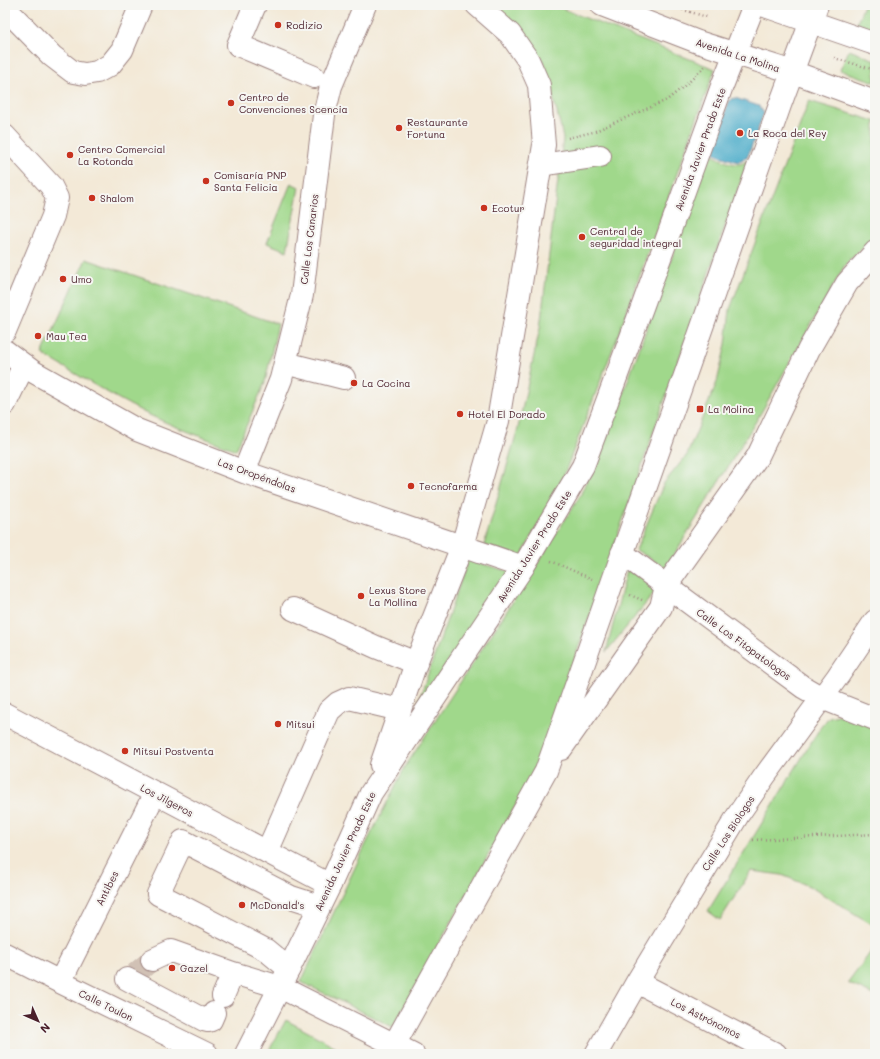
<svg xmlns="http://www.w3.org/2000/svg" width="880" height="1059" font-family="Mali,sans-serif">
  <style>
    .green { fill: #a0d88b; stroke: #757c5b }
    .water { fill: #4aabc9; stroke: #4a657a }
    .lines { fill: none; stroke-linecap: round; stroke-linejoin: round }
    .minor-tunnel { stroke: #d1c1b5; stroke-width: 22; stroke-dasharray: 22 11; stroke-linecap: butt }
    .minor-casing { stroke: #9e8481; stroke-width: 24 }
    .major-casing { stroke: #9e8481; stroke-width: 24 }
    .path { stroke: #9e8481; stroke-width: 2.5; stroke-dasharray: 1 3; stroke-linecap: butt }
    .minor { stroke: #fff; stroke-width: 22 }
    .major { stroke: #fff; stroke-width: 22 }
    .poi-dot { fill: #c8321e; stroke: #f6f6f2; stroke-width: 1.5 }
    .labels { text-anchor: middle; stroke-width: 4; stroke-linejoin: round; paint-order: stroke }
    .poi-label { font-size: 10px; fill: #4a1f2b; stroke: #f6f6f2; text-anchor: start }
    .street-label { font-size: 10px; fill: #4a1f2b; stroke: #f6f6f2 }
  </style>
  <rect width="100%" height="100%" fill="#f6f6f2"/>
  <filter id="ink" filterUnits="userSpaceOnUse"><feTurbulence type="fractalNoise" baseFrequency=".025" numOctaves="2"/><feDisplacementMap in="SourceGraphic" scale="8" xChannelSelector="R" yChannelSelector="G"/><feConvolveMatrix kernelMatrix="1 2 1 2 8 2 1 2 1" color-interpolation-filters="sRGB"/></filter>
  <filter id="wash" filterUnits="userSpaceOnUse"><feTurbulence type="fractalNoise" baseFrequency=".012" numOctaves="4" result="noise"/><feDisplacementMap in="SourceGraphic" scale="16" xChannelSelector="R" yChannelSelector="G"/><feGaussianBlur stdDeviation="0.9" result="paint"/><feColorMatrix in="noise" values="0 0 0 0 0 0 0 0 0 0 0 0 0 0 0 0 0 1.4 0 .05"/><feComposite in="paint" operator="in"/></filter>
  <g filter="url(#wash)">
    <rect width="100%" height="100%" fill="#f3e9d7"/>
    <!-- green -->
    <path class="green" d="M 491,5 L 553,5 L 715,69 L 617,338 L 562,480 L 521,557 L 484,545 L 518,428 L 540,328 L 563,139 L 560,124 L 544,62 L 515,28 Z
      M 864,5 L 875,5 L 875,30 L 857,23 Z
      M 849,50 L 875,60 L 875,82 L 840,70 Z
      M 809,101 L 875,121 L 875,236 L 845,265 L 758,418 L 666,568 L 636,550 L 664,483 L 687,455 L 717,382 L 726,344 L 730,309 Z
      M 710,151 C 714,158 731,165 739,164 C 742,164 745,162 748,160 L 546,741 L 533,774 L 393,1027 L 301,982 L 367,842 L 405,767 L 538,563 L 580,496 L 621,400 Z
      M 291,183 L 299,187 L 287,251 L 267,243 Z
      M 86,259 L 278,324 L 265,382 L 236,450 C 205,438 174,427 145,413 C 110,395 76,374 42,354 Z
      M 468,560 L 511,572 L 416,708 Z
      M 627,570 L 661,585 L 606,652 Z
      M 842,714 L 875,726 L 875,926 L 809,886 L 782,875 L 751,871 L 720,920 L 708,911 L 820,728 L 829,717 Z
      M 875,946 L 875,996 L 848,983 Z
      M 286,1020 L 349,1054 L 267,1054 Z"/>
    <!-- water -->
    <path class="water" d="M 735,98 L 759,106 L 764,113 L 748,156 L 738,162 L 717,155 L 711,148 L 729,102 L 731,99 Z"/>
  </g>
  <g filter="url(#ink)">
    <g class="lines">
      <!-- minor-tunnel -->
      <path class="minor-tunnel" d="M 135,974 L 152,960"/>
      <defs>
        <path id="minor" d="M 255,5 L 238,45 L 314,77
          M 5,8 L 52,56 L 73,72 L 85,74 L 97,72 L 110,65 L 122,50 L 141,5
          M 5,136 L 51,186 L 57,198 L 53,216 L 5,331
          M 541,165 L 600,156
          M 5,351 L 32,371 L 137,430 L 244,472 L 523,567
          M 285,363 L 344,378
          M 5,404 L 24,365
          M 244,472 L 281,379 L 302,295 L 324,115 L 331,86 L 365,5
          M 622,553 L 803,687 L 822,698 L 875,719
          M 293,609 L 376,647 L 416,663
          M 5,714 L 330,885
          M 267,852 L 329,711 L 338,703 L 349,698 L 400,710
          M 5,954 L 60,982 L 207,1054
          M 152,960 L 171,951 L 233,973 L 280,987 L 413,1054
          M 289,969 L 266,950 L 158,894 L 183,841 L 291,897 L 319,906
          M 127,979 L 204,1020 L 208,1021 L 211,1020 L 214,1013
          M 60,982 L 155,793
          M 637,982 L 776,1054
          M 223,996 L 233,973
          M 596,1054 L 637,982 L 738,815 L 764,777 L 838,676 L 875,621"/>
        <path id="major" d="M 602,5 L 698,42 L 793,72 L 875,102
          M 762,5 L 875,44
          M 561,749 L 661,607 L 666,586 L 758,456 L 809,349 L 847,283 L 875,252
          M 381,765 L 416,663 L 462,546 L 498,421 L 544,145 L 539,85 L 528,60 L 510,34 L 477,5
          M 246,1054 L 280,987 L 330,885 L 371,793 L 523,567 L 583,466 L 643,305 L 722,86 L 754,5
          M 389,1054 L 546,771 L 780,105 L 817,5"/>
      </defs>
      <!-- minor casing -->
      <use href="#minor" class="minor-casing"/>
      <!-- major casing -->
      <use href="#major" class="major-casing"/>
      <!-- path -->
      <path class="path" d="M 667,5 L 707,17
        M 834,58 L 875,70
        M 568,138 L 593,132 L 667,100 L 688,83 L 705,66
        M 551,561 L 592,579
        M 630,595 L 642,600
        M 753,840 L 875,834"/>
      <!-- minor -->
      <use href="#minor" class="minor"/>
      <!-- major -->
      <use href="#major" class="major"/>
    </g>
  </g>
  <!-- markers -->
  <g class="poi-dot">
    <circle cx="278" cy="25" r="4"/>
    <circle cx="231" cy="103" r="4"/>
    <circle cx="399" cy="128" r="4"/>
    <circle cx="740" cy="133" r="4"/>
    <circle cx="70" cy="155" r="4"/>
    <circle cx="206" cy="181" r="4"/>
    <circle cx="92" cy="198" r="4"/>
    <circle cx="484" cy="208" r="4"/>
    <circle cx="582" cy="237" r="4"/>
    <circle cx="63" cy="279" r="4"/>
    <circle cx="38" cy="336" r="4"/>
    <circle cx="354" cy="383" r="4"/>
    <rect x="696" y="405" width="8" height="8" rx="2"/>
    <circle cx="460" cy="414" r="4"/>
    <circle cx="411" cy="486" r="4"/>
    <circle cx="361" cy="596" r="4"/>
    <circle cx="278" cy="724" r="4"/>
    <circle cx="125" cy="751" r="4"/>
    <circle cx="242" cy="905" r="4"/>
    <circle cx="172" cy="968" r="4"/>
  </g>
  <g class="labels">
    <!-- poi labels -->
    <g class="poi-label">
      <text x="286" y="29">Rodizio</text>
      <text x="239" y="101">Centro de<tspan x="239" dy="12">Convenciones Scencia</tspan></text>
      <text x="407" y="126">Restaurante<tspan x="407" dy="12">Fortuna</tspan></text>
      <text x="748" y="137">La Roca del Rey</text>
      <text x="78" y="153">Centro Comercial<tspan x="78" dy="12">La Rotonda</tspan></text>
      <text x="214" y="179">Comisaría PNP<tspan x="214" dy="12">Santa Felicia</tspan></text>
      <text x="100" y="202">Shalom</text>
      <text x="492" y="212">Ecotur</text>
      <text x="590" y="235">Central de<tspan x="590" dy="12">seguridad integral</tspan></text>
      <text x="71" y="283">Umo</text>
      <text x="46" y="340">Mau Tea</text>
      <text x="362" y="387">La Cocina</text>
      <text x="708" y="413">La Molina</text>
      <text x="468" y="418">Hotel El Dorado</text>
      <text x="419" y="490">Tecnofarma</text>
      <text x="369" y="594">Lexus Store<tspan x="369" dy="12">La Mollina</tspan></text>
      <text x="286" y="728">Mitsui</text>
      <text x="133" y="755">Mitsui Postventa</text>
      <text x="250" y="909">McDonald's</text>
      <text x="180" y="972">Gazel</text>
    </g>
    <!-- street labels -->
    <g class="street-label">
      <text transform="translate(738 55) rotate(18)" y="4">Avenida La Molina</text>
      <text transform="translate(700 149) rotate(-70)" y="4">Avenida Javier Prado Este</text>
      <text transform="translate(309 239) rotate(-83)" y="4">Calle Los Canarios</text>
      <text transform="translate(257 475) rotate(20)" y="4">Las Oropéndolas</text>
      <text transform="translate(534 546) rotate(-58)" y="4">Avenida Javier Prado Este</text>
      <text transform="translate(744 644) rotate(36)" y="4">Calle Los Fitopatologos</text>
      <text transform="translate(167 800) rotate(28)" y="4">Los Jilgeros</text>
      <text transform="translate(728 833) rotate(-57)" y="4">Calle Los Biologos</text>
      <text transform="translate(345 851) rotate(-65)" y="4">Avenida Javier Prado Este</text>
      <text transform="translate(107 888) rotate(-63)" y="4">Antibes</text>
      <text transform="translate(106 1005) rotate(26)" y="4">Calle Toulon</text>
      <text transform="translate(706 1018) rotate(27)" y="4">Los Astrónomos</text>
    </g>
  </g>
  <!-- margin -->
  <rect width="880" height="1059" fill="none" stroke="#f6f6f2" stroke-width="20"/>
  <!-- north arrow -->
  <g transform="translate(38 1021) rotate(135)" stroke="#f6f6f2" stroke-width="3" paint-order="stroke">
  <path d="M0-3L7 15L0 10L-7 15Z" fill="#4a1f2b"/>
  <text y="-6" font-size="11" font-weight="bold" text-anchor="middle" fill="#4a1f2b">N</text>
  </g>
</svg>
